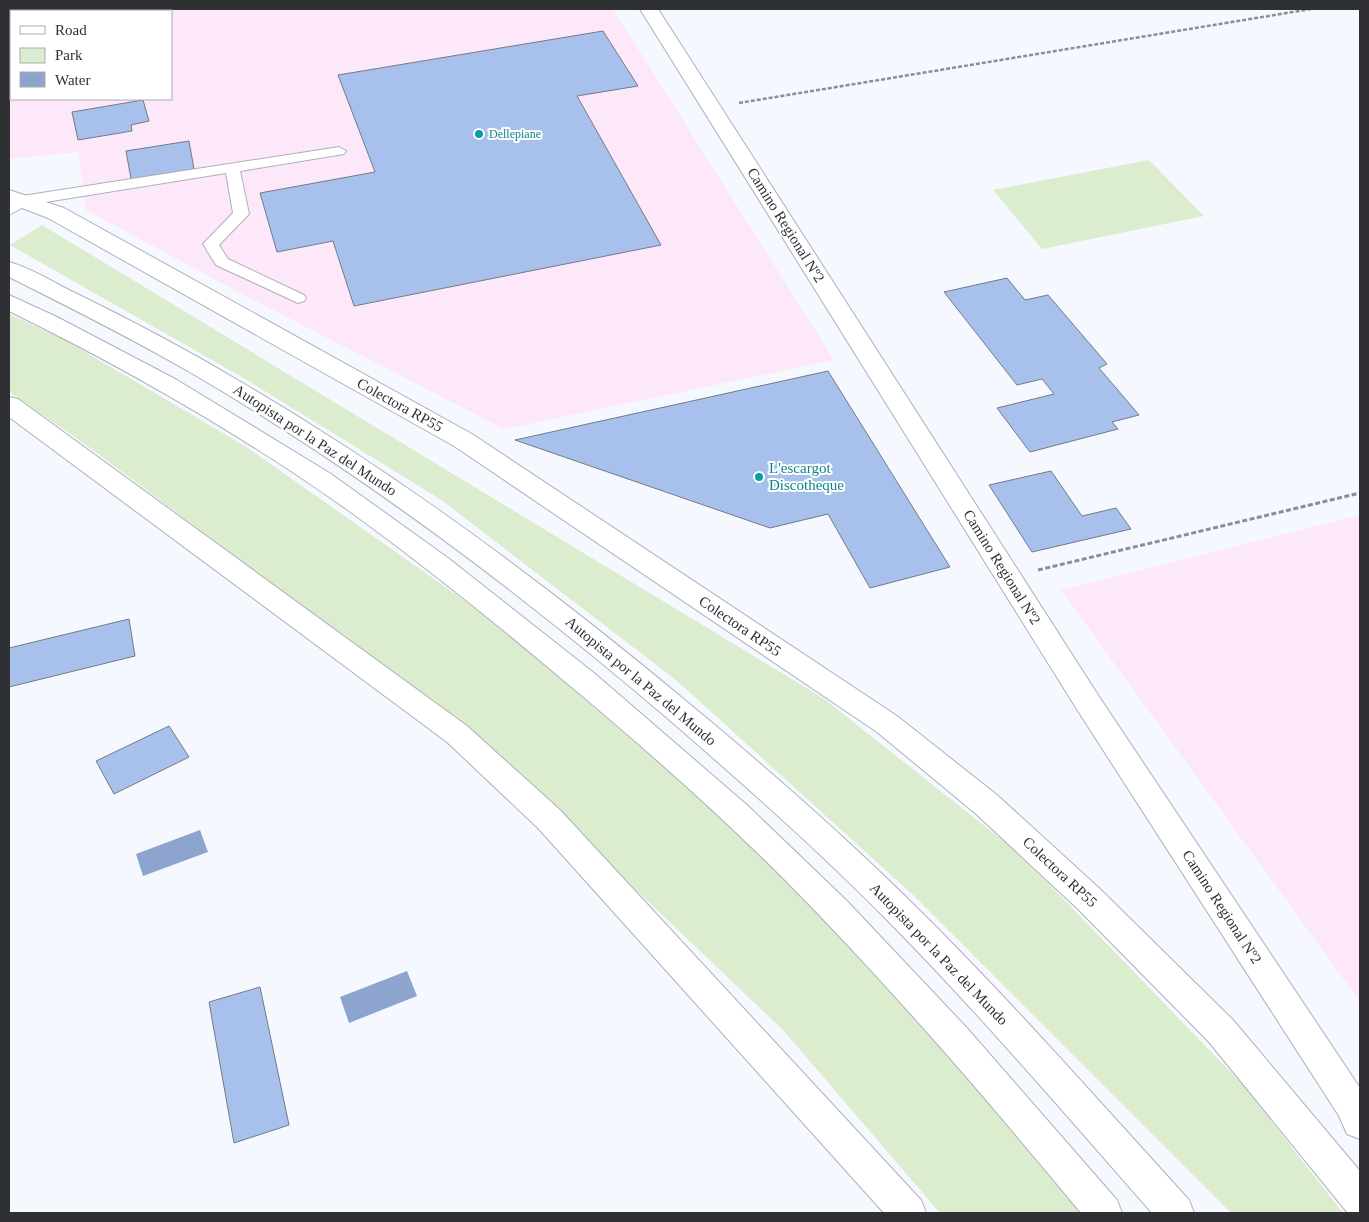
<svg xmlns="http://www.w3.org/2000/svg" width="1369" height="1222" font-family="Georgia,serif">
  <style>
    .industrial { fill: #fce8f8; fill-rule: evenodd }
    .green { fill: #dcecce }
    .water { fill: #8ca4ce }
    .building { fill: #a8c1ec; stroke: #757a83 }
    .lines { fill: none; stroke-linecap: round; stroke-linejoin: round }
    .service-casing { stroke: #acb1ba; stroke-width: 2 }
    .minor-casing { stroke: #acb1ba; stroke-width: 2 }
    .trunk-casing { stroke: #acb1ba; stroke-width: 2 }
    .path-far1 { stroke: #8b8e93; stroke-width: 2.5; stroke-dasharray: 4 2; stroke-linecap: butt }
    .path { stroke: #8b8e93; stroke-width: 3; stroke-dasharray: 5 2.5; stroke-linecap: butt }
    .service { fill: #fff; fill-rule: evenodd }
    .minor { fill: #fff; fill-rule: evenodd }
    .trunk { fill: #fff; fill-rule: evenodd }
    .culture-dot { fill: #0f9aa8; stroke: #fff; stroke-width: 2 }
    .labels { text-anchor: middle; stroke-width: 4; stroke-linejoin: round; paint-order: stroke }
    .far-culture-label { font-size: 12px; fill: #0d838f; stroke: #fff; text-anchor: start }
    .street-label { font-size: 15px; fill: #2e3034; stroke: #fff }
    .culture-label { font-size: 15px; fill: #0d838f; stroke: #fff; text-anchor: start }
  </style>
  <rect width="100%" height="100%" fill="#f5f9ff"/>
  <!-- industrial -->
  <path class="industrial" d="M 9,9 L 613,9 L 834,360 L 504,429 L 240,293 L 86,210 L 78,152 L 9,159 ZM 11,11 L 171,11 L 171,99 L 11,99 Z
    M 1360,515 L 1360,1002 L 1061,590 Z"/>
  <!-- green -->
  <path class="green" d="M 1149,160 L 1204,216 L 1042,249 L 993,190 Z
    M 42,225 L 823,698 L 1020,854 L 1243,1085 L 1343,1213 L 1231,1213 L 913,895 L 676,680 L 440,499 L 242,377 L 10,245 Z
    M 9,314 L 63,339 L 245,446 L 491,619 L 750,841 L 967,1073 L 1085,1213 L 940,1213 L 784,1031 L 525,784 L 381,665 L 82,442 L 9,392 Z"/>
  <!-- water -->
  <path class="water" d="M 200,830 L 208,852 L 143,876 L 136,854 Z
    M 407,971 L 417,996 L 349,1023 L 340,997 Z"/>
  <!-- building -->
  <path class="building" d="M 9,9 L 91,9 L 88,11 L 11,12 L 9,12 Z
    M 603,31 L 638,86 L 577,96 L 661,245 L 354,306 L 333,241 L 277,252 L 260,193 L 375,172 L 338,75 Z
    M 143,100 L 149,121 L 131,125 L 132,131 L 78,140 L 72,112 Z
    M 189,141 L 194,169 L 131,179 L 126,151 Z
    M 1007,278 L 1025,300 L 1048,295 L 1107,364 L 1099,368 L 1139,415 L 1112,422 L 1118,429 L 1030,452 L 997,408 L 1054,394 L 1042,379 L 1017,385 L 944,292 Z
    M 828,371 L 950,567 L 870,588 L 828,514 L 770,528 L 515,440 Z
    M 1051,471 L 1082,516 L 1116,508 L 1131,529 L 1032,552 L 989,485 Z
    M 129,619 L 135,656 L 9,687 L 9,648 Z
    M 169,726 L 189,757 L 114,794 L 96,761 Z
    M 260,987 L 289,1125 L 234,1143 L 209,1002 Z"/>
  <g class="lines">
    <defs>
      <path id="service" d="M 99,9 L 114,9 L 112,11 L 98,11 Z
        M 339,147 L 346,151 L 344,154 L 240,171 L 249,214 L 219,245 L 228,259 L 304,295 L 306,298 L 304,301 L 298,303 L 216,265 L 203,244 L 233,213 L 226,173 L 27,205 L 9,215 L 9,203 L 22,196 Z"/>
      <path id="minor" d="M 640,9 L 658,9 L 1098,695 L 1360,1088 L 1360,1139 L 1347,1134 L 1339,1116 L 1078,711 Z
        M 9,190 L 64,208 L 472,434 L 897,716 L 997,795 L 1100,889 L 1233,1020 L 1360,1171 L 1360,1213 L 1347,1212 L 1209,1042 L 1078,909 L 975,813 L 877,732 L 454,446 L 48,218 L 9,203 Z
        M 9,397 L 18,399 L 467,726 L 560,810 L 921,1200 L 926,1213 L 884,1213 L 538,828 L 447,742 L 9,417 Z"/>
      <path id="trunk" d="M 9,262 C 31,268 51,281 71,291 C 131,320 189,351 246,385 C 402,477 547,585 686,701 C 762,764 837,829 908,899 C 1006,995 1097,1099 1189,1200 L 1194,1213 L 1152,1213 C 1065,1114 979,1013 886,919 C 816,848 741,782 666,717 C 516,589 358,470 188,371 C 129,337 69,307 9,277 Z
        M 9,295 L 57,317 L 177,380 L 331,474 L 448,558 L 594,673 L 747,805 L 847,901 L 966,1027 L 1117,1200 L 1122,1213 L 1081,1213 C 986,1098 889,985 784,879 C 714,809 639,743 562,679 C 492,620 420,562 345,508 C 239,433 125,368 9,311 Z"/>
    </defs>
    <!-- service casing -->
    <use href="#service" class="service-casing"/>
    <!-- minor casing -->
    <use href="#minor" class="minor-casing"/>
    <!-- trunk casing -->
    <use href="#trunk" class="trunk-casing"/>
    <!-- path-far1 -->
    <path class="path-far1" d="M 739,103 L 1311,9"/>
    <!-- path -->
    <path class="path" d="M 1038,570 L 1360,493"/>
    <!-- service -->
    <use href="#service" class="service"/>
    <!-- minor -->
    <use href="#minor" class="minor"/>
    <!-- trunk -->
    <use href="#trunk" class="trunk"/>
  </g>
  <!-- markers -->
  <g class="culture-dot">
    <circle cx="479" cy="134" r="5"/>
    <circle cx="759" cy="477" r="5"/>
  </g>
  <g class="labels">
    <!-- far-culture labels -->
    <g class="far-culture-label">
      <text x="489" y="138">Dellepiane</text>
    </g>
    <!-- street labels -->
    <g class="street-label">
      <text transform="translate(786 225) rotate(58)" y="5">Camino Regional Nº2</text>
      <text transform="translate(400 405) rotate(29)" y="5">Colectora RP55</text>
      <text transform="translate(315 440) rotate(33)" y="5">Autopista por la Paz del Mundo</text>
      <text transform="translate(1002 567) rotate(58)" y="5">Camino Regional Nº2</text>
      <text transform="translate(740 626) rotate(34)" y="5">Colectora RP55</text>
      <text transform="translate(641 681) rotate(40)" y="5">Autopista por la Paz del Mundo</text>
      <text transform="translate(1060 872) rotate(43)" y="5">Colectora RP55</text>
      <text transform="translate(1222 907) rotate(57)" y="5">Camino Regional Nº2</text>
      <text transform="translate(939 954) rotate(46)" y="5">Autopista por la Paz del Mundo</text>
    </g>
    <!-- culture labels -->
    <g class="culture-label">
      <text x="769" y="473">L'escargot<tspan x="769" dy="17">Discotheque</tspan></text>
    </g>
  </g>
  <!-- border -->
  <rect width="1369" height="1222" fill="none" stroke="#2e3034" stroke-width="20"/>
  <!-- legend -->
  <rect x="10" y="10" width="162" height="90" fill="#ffffff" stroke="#abacae"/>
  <rect x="20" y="26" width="25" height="8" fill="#ffffff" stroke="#abacae"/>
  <text x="55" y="35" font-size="15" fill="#2e3034">Road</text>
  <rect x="20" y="48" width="25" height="15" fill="#dcecce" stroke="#abacae"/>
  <text x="55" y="60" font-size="15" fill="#2e3034">Park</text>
  <rect x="20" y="72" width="25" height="15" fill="#8ca4ce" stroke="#abacae"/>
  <text x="55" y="85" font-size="15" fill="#2e3034">Water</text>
</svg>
